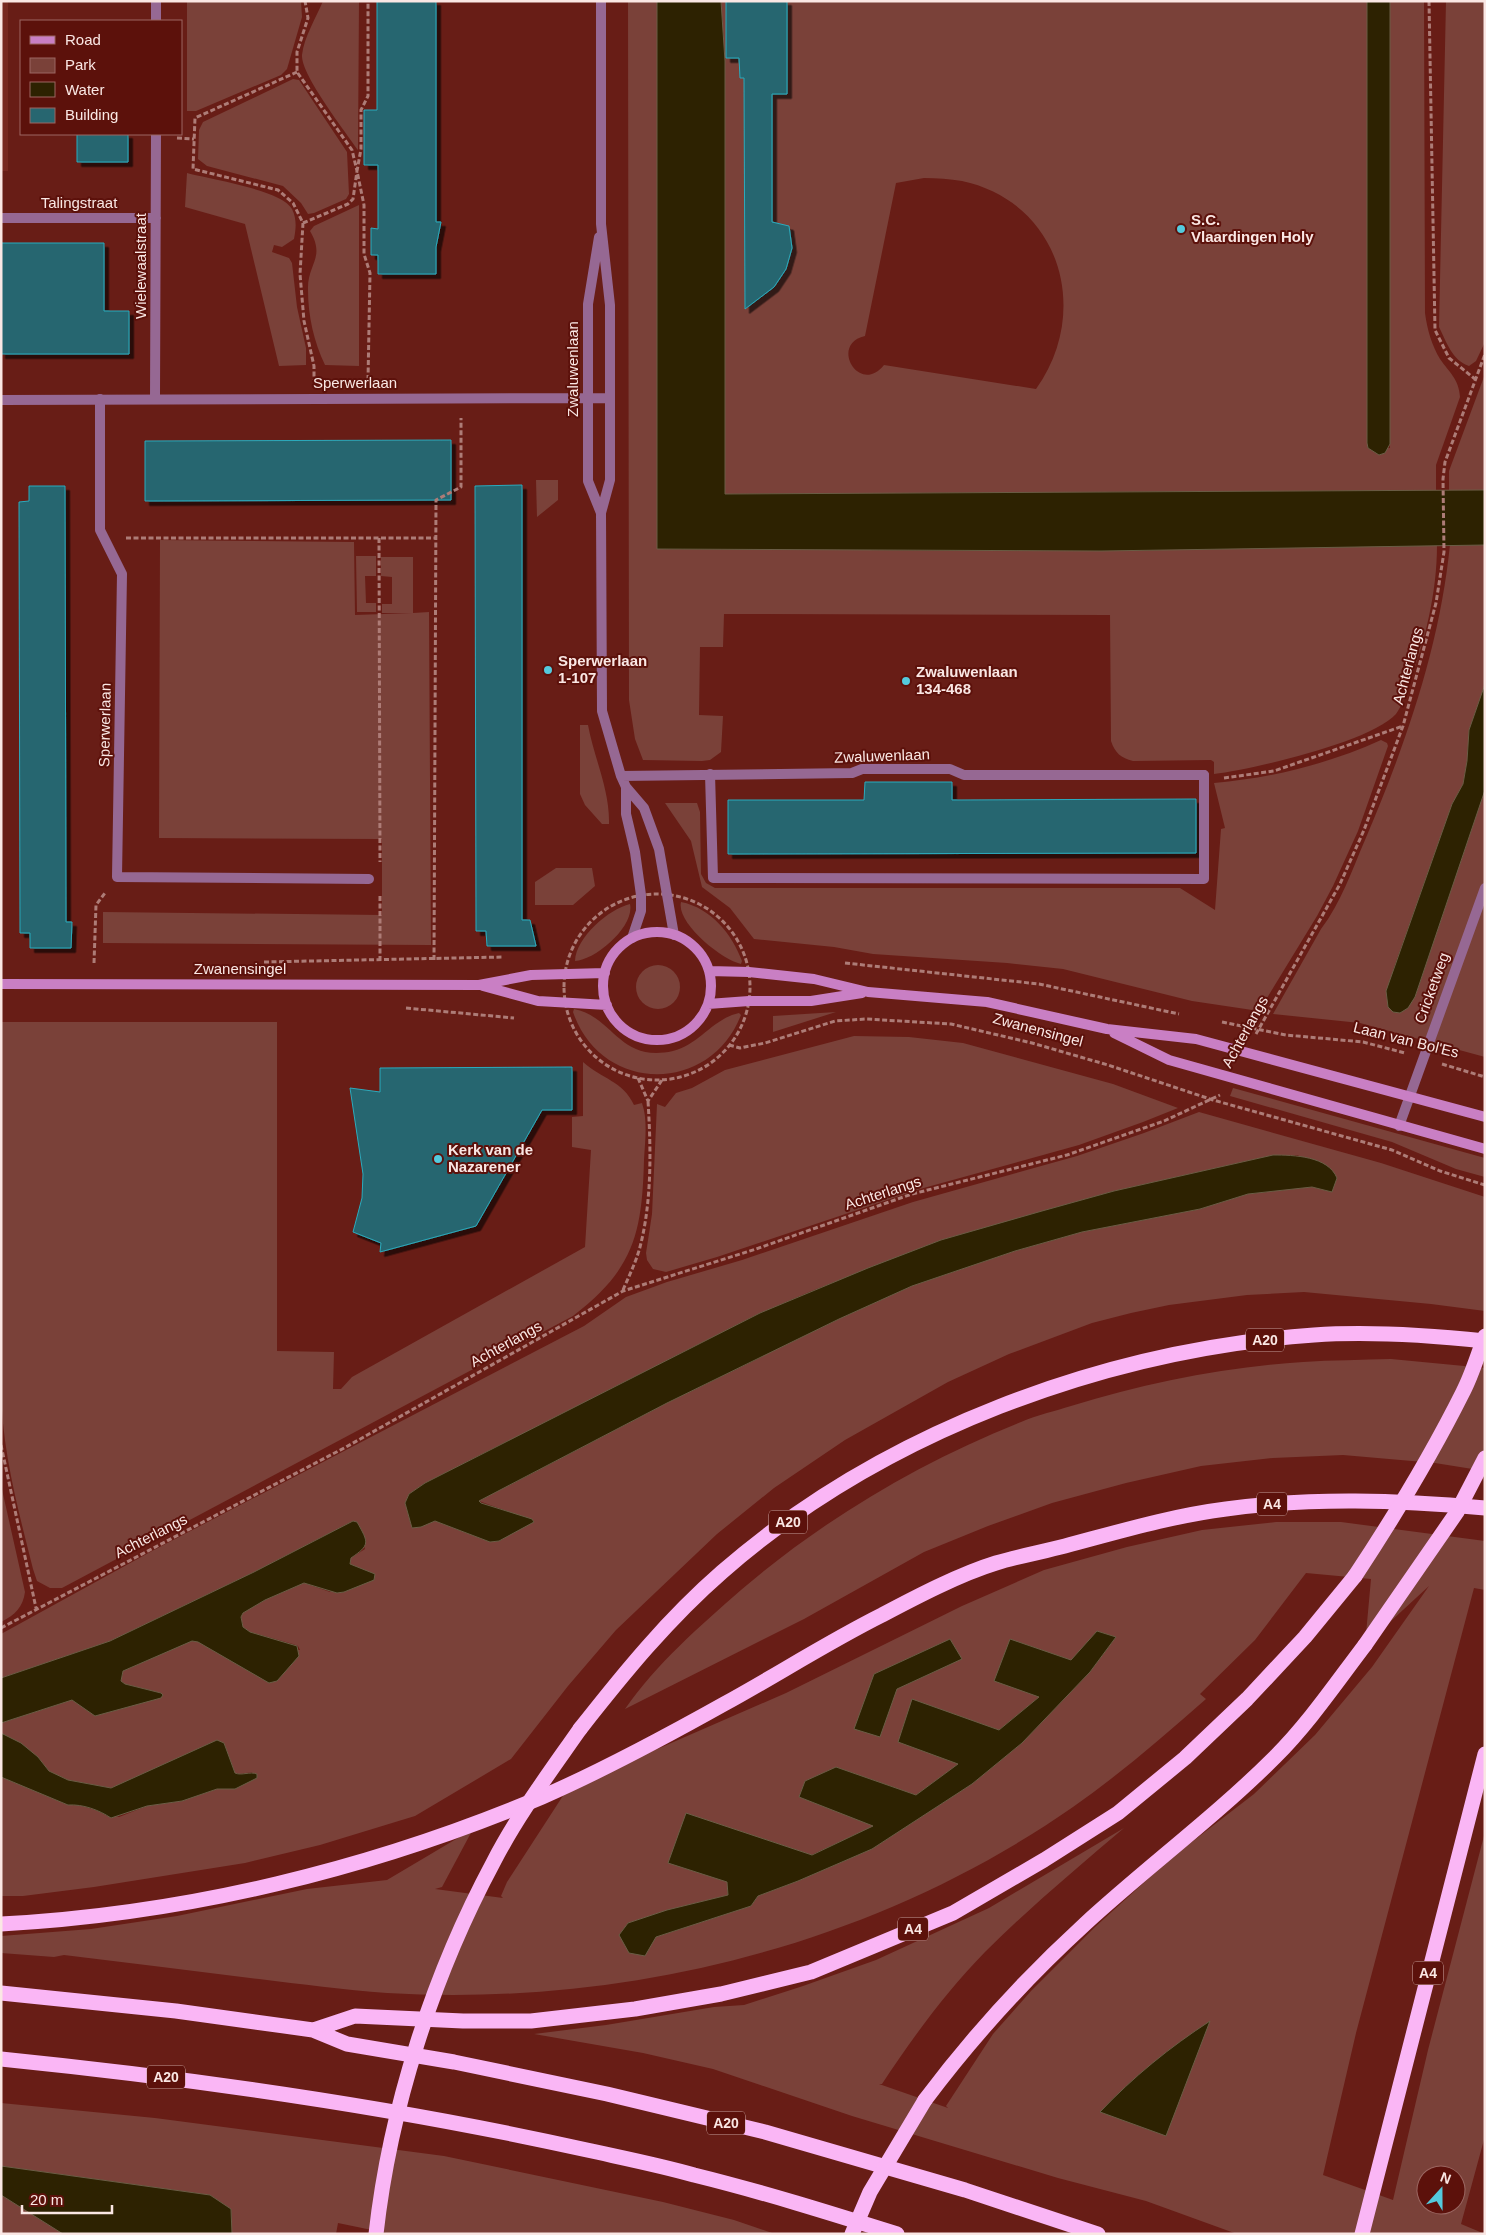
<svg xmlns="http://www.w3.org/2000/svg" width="1486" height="2235" font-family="Arial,sans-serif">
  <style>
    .built { fill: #782820 }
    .green { fill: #7a4139; fill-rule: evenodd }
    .water { fill: #2d2201; stroke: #6a5d45 }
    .building { fill: #276670; stroke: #2babbd; filter: url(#shadow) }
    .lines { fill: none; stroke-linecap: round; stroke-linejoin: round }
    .path { stroke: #ad7c77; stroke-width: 3; stroke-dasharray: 5 2.5; stroke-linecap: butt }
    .lane { stroke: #966893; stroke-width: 10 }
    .street { stroke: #966893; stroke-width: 10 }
    .secondary { stroke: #c97fc4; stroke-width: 10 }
    .highway { stroke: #fab6f5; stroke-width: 15 }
    .highway-bridge { stroke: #fab6f5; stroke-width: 15 }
    .poi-dot { fill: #54cadd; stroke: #5c110b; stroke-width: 2 }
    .labels { text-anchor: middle; stroke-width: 4; stroke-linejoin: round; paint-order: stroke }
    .shield { fill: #5c110b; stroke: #cba7a3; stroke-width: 1 }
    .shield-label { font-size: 14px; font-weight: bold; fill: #fae7e4 }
    .street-label { font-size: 15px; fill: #fae7e4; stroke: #5c110b }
    .poi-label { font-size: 15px; font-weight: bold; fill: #fae7e4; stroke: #5c110b; text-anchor: start }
  </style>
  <defs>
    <filter id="shadow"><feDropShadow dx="4.5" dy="4.5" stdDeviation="0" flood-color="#0009"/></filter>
  </defs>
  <rect width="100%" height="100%" fill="#681d16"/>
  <!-- built -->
  <path class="built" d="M 1,1 L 8,1 L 8,171 L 1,171 Z"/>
  <!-- green -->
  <path class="green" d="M 187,1 L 301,1 L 302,17 L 287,69 L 281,75 L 196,111 L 187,111 Z
    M 323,1 L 359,1 L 358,150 C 345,131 301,75 302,55 C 304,37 316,18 323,1 Z
    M 628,1 L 657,1 L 657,549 L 1101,551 L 1437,545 C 1437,593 1425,642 1408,686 C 1405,695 1402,706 1396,714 C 1371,742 1253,769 1214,774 L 1214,762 L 1211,760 L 1133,761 C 1121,758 1115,753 1111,741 L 1110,615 L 724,614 L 723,647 L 700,647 L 699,715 L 723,716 L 721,752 L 710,760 L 702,761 L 643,760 L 635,739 L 629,700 Z
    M 721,1 L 1367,1 L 1368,449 L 1390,448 L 1390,1 L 1424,1 L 1425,313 C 1427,329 1432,346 1440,359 C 1449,372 1459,379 1460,397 L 1436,465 L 1436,490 L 724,494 L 725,61 ZM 924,178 C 937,178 950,179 962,181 C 1060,202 1092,311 1036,389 L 884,365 C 859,396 829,344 865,336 L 896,183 Z
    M 1446,1 L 1485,1 L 1485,342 L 1476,361 L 1469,366 C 1452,360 1447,343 1439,327 Z
    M 293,79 L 299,80 L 347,152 L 349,194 L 346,199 L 314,213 L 308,214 L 301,203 L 283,186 L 207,166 L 198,159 L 199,130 L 203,122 Z
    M 187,173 C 209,179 282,190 292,209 C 297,219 296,229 294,239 L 282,247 L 274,245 L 272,252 L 289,258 L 292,263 L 297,307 L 306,348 L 306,365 L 279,366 L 245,224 L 185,207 Z
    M 359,205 L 359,366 L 325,365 C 314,342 308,316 308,290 C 307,264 326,258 310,231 L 314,226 Z
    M 1485,374 L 1485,490 L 1449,490 L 1449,471 Z
    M 536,480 L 558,480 L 558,500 L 537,517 Z
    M 160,540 L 354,542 L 355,615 L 412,613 L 382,613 L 382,604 L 392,604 L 392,577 L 381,576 L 381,557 L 413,557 L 413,613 L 429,612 L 431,945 L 103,943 L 103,912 L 382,915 L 382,839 L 159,838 Z
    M 1450,544 L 1485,545 L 1485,684 L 1469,730 L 1467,761 L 1463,784 L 1452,804 L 1393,970 L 1415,997 L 1485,790 L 1485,1057 L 1360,1023 L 1273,1014 L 1321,929 C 1341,903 1352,870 1365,840 C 1405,746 1440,647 1450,544 Z
    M 356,556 L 376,556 L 376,576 L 365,576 L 366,603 L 376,603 L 376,612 L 357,612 Z
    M 580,725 L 588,725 C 594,758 610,790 609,824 L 602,824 L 585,805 L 580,794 Z
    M 1381,740 L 1387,743 L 1388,746 L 1358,831 L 1333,886 L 1317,916 L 1259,1011 L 1192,1001 L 1063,969 L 1007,963 L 873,954 L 834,947 L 754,939 L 730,908 L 702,887 L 691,841 L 665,803 L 697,803 L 700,812 L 701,874 L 706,883 L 715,888 L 1180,888 L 1215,910 L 1221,829 L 1225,828 L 1214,783 C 1272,778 1328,764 1381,740 Z
    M 556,868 L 592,868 L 595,886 L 573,905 L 535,905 L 535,882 Z
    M 681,902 C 711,908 732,934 742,961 L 741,964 C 722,960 676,923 681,902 Z
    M 630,904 C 635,926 596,960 575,961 C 576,937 609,909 630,904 Z
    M636 987a22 22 0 1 1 44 0a22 22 0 1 1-44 0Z
    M 574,1009 C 614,1017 619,1063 673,1051 C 699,1045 712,1019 739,1013 L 741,1015 C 710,1095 601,1094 573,1012 Z
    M 836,1012 L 773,1032 L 773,1016 Z
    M 1,1022 L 277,1022 L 277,1351 L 334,1352 L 333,1389 L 341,1389 L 352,1377 L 585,1247 L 591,1150 L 572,1147 L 572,1117 L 583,1116 L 583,1062 C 602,1079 623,1081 634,1105 L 642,1103 C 648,1120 645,1142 644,1160 C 642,1234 634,1269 573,1316 L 62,1588 L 50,1588 L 37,1581 L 33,1569 C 18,1509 2,1451 1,1389 Z
    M 854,1036 L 909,1037 L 963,1043 L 1113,1084 L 1178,1108 L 1143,1122 L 1079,1145 L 920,1189 L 717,1257 L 666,1272 L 653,1269 L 647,1260 L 646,1253 L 652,1214 L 657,1104 L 665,1107 L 676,1093 L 692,1088 L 725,1070 Z
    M 1233,1088 L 1485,1158 L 1485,1177 L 1456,1169 L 1392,1142 L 1230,1096 Z
    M 1199,1112 L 1381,1163 L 1485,1197 L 1485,1311 L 1431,1304 L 1304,1292 L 1247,1295 L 1169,1305 L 1131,1313 L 1092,1323 L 1009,1354 L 948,1382 L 845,1440 L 774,1488 L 717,1534 L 616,1630 L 568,1686 L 511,1759 L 415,1816 L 320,1845 L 245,1863 L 94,1887 L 23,1896 L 1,1896 L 1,1777 L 68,1805 L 79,1805 L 119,1817 L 147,1806 L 182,1801 L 217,1789 L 227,1789 L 253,1772 L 239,1774 L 235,1773 L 224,1743 L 111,1788 L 68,1780 L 49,1771 L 38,1757 L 21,1744 L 1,1733 L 1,1723 L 72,1700 L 161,1693 L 125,1684 L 121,1681 L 123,1671 L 192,1640 L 300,1650 L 298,1646 L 293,1644 L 250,1632 L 243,1627 L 241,1617 L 243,1613 L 265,1600 L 304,1583 L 330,1592 L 352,1565 L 350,1564 L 351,1558 L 365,1549 L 357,1522 L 353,1521 L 254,1572 L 110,1641 L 1,1678 L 1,1634 L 152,1551 L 584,1326 L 626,1297 L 667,1282 L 742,1260 L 913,1202 L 1077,1156 L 1144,1133 ZM 1273,1155 L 1298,1155 L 1332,1192 L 1312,1187 L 1248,1194 L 1200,1209 L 1082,1232 L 1015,1251 L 912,1286 L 839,1319 L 667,1403 L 479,1501 L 534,1521 L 499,1541 L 490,1542 L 435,1521 L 412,1528 L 405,1503 L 409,1494 L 425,1483 L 760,1313 L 809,1292 L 941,1240 L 1114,1191 Z
    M 1391,1359 L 1485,1368 L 1485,1471 L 1435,1463 L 1343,1455 L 1273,1458 L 1201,1466 L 1126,1483 L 1052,1503 L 988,1526 L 924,1552 L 804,1619 L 625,1709 C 656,1664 700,1626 741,1590 C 824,1519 920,1462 1021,1422 C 1037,1415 1055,1411 1071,1406 C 1146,1383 1225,1367 1303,1362 C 1332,1360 1362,1360 1391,1359 Z
    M 1,1485 L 25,1592 C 23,1607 15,1615 1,1622 Z
    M 1276,1522 L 1341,1522 L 1485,1541 L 1485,1590 L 1474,1588 L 1356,2033 L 1323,2175 L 1393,2200 L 1428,2050 L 1485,1832 L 1485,2136 L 1461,2224 L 1485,2234 L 1237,2234 L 1146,2201 L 1058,2178 L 852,2116 L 713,2069 L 643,2053 L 534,2034 L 606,2025 L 714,2007 L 744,2005 L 803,1986 L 876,1960 L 989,1908 L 1124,1828 C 1077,1868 1029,1908 985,1952 C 946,1992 913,2037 882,2084 L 879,2084 L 948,2108 L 946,2106 L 993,2034 L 1031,1991 L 1095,1927 L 1171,1858 L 1254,1794 L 1315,1735 L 1372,1667 L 1429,1586 L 1365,1645 L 1371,1579 L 1306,1573 L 1255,1640 L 1200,1694 L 1206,1699 C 1163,1737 1120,1774 1073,1807 C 875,1945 627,2007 387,1993 C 344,1990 301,1984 259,1979 C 194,1971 129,1963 64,1955 L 54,1957 L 1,1953 L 1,1936 L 91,1929 L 177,1916 L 307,1889 L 387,1880 L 473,1829 L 442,1887 L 435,1889 L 503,1898 L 501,1896 L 507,1882 L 568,1788 L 786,1693 L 962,1606 L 1044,1570 L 1127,1547 L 1202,1530 ZM 1097,1631 L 1116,1637 L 1090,1672 L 1022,1743 L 972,1784 L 872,1849 L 798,1881 L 758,1896 L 751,1906 L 656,1937 L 619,1935 L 628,1923 L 668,1910 L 728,1895 L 727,1882 L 686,1814 L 811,1855 L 874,1826 L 799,1797 L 805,1781 L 836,1767 L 916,1795 L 958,1764 L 912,1700 L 999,1730 L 1039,1697 ZM 950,1639 L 961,1659 L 897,1689 L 874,1674 ZM 1426,2175 L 1456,2175 L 1456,2205 L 1426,2205 Z
    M 1,2103 L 155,2118 L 444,2156 L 663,2202 L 734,2220 L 775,2234 L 391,2234 L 338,2223 L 336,2234 L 232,2234 L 231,2209 L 210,2195 L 1,2166 Z
    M 1,2195 L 9,2200 L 63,2234 L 1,2234 Z"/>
  <!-- water -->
  <path class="water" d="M 657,1 L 721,1 L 725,61 L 725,494 L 1485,490 L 1485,545 L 1101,551 L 657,549 Z
    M 1367,1 L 1390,1 L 1390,444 L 1385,453 L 1379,455 L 1368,448 L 1367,443 Z
    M 1485,684 L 1485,790 L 1415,997 L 1408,1008 L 1400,1013 L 1393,1012 L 1388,1007 L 1386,991 L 1452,804 L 1463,784 L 1467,761 L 1469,730 Z
    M 1273,1155 C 1294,1155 1328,1156 1337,1178 L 1332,1192 L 1312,1187 L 1248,1194 L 1200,1209 L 1082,1232 L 1015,1251 L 912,1286 L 839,1319 L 667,1403 L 479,1501 L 481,1503 L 532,1519 L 534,1522 L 499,1541 L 490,1542 L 435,1521 L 421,1527 L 412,1528 L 405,1503 L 409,1494 L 425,1483 L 760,1313 L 868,1268 L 941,1240 L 1042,1211 L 1114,1191 Z
    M 353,1521 L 357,1522 C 369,1543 370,1545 351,1558 L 350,1564 L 375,1574 L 374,1580 L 344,1592 L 337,1593 L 304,1583 L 265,1600 L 243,1613 L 241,1617 L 243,1627 L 250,1632 L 297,1646 L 299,1656 L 277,1681 L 269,1683 L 198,1642 L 192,1641 L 123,1671 L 121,1681 L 125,1684 L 161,1693 L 163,1695 L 161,1698 L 95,1716 L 72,1700 L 1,1723 L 1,1678 L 110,1641 L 254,1572 Z
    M 1097,1631 L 1116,1637 L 1090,1672 L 1022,1743 L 972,1784 L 872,1849 L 798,1881 L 758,1896 L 751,1906 L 656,1937 L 645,1956 L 629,1953 L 619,1935 L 628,1923 L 667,1910 L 728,1895 L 727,1882 L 668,1863 L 686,1813 L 812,1855 L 873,1826 L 799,1797 L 805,1781 L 836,1767 L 916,1795 L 958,1764 L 898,1742 L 912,1699 L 999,1730 L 1039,1697 L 994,1681 L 1010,1639 L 1071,1660 Z
    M 950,1639 L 962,1659 L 897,1689 L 880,1737 L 854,1729 L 874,1674 Z
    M 1,1733 L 21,1743 L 38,1757 L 49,1771 L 68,1780 L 111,1788 L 217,1740 L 224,1743 L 235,1773 C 242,1776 250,1771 257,1774 L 257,1778 L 235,1789 L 217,1789 L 182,1801 L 147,1806 L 111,1818 C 99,1810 83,1804 68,1805 L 1,1777 Z
    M 1210,2021 L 1166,2136 L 1100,2112 C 1133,2077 1170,2047 1210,2021 Z
    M 1,2166 L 210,2195 L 231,2209 L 232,2234 L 63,2234 L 1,2195 Z"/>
  <!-- building -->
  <path class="building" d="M 377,1 L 436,1 L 436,222 L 441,222 L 436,247 L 436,274 L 378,274 L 378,255 L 371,255 L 371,228 L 378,229 L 378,165 L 364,165 L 364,110 L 377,110 Z
    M 726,1 L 787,1 L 787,94 L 772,94 L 772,222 L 789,226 L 792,248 L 786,269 L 774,287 L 745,309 L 744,78 L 740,78 L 739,58 L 726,58 Z
    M 77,134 L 128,134 L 128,162 L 77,162 Z
    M 1,243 L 104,243 L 104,311 L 129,311 L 129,354 L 1,354 Z
    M 451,440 L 451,500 L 145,501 L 145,441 Z
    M 522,485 L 522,920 L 530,920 L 536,946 L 487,946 L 486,931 L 476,931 L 475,486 Z
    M 29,486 L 65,486 L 66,922 L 72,922 L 71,948 L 30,948 L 30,933 L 20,933 L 19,502 L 29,501 Z
    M 865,782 L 952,782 L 952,800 L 1196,799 L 1196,853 L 728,854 L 728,800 L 864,800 Z
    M 572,1067 L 572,1110 L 542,1110 L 476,1226 L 380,1252 L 381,1243 L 353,1232 L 362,1198 L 363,1174 L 350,1088 L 380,1092 L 380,1068 Z"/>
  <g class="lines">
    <!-- path -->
    <path class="path" d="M 1429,1 L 1435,330 L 1449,358 L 1475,379
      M 297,72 L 195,118 L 193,169 L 278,190 L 293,203 L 303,223 L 300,274 L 304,321 L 314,366 L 314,380
      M 177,138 L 194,139
      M 303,223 L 348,204 L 353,199 L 357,171 L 352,150 L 297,72 L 297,52 L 308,18 L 305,1
      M 368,380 L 370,273 L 364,254 L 364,205 L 357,171 L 361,149 L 361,110 L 368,96 L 368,1
      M 126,538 L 435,538
      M 379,538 L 380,862
      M 1224,778 L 1274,771 L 1403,726
      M564 987a93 93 0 1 1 186 0a93 93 0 1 1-186 0Z
      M 380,896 L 380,960
      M 434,960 L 436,500 L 461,487 L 461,418
      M 264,962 L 503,957
      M 94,963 L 96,905 L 105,893
      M 845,963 L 1039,984 L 1179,1014
      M 406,1008 L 514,1018
      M 1222,1022 L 1286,1035 L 1363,1042 L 1405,1053
      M 1256,1034 L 1340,884 L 1364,830 L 1403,726 L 1436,603 L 1444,552 L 1443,479 L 1445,462 L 1485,354
      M 729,1045 L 740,1048 L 765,1043 L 835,1021 L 866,1019 L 951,1024 L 1032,1043 L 1108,1065 L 1213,1100 L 1392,1150 L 1440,1171 L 1485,1185
      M 1442,1064 L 1485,1077
      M 638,1078 L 648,1101 L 662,1080
      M 623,1290 C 629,1276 636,1262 640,1247 C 652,1201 651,1149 648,1101
      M 1,1445 L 36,1608
      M 1,1628 L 346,1447 L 623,1291 L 756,1249 L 912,1194 L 1067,1155 L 1164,1121 L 1220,1095"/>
    <!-- lane -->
    <path class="lane" d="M 100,399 L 100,530 L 122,574 L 117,877 L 369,879
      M 710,774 L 713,878 L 1204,879 L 1204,775"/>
    <!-- street -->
    <path class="street" d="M 156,1 L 156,21
      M 601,1 L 601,224 L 610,305 L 610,480 L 601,513 L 602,711 L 621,776 L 626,787 L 644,808 L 659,849 L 674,935
      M 1,218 L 156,218
      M 599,237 L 588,304 L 588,481 L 601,513
      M 155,399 L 156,134
      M 1,400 L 610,398
      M 621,776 L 852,773 L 862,769 L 950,769 L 964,775 L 1204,775
      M 626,787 L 626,814 L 635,852 L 641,895 L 641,911 L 632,938
      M 1399,1126 L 1485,888"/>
    <!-- secondary -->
    <path class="secondary" d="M603 986a54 54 0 1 1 108 0a54 54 0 1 1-108 0Z
      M 709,971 L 749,972 L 814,979 L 868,992 L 987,1002 L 1107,1029 L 1196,1039 L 1485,1117
      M 1,984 L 479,985 L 531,975 L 605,973
      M 483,986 L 538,1001 L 607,1005
      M 708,1004 L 749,1001 L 811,1001 L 862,993
      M 1114,1033 L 1169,1060 L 1485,1149"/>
    <!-- highway -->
    <path class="highway" d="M 580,1729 C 624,1673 668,1619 722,1572 C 882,1432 1104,1350 1314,1335 C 1371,1331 1428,1335 1485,1341
      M 1,1924 C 187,1914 371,1869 542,1797 C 604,1770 665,1737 724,1704 C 777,1675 828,1642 882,1615 C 916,1597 960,1574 996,1563 C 1019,1556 1042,1552 1065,1546 C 1118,1532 1171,1516 1226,1509 C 1312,1497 1398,1500 1485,1508
      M 1,1993 L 176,2011 L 313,2030 L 347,2044 L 454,2062 L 607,2094 L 765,2132 L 965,2190 L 1098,2234
      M 313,2030 L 355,2016 L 463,2021 L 531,2021 L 635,2009 L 721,1994 L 811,1972 L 953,1913 L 1044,1860 L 1118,1813 L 1185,1758 L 1247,1699 L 1305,1637 L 1355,1576
      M 1,2059 C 198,2079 394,2107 587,2150 C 623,2158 659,2165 694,2175 C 763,2192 830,2213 897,2234
      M 925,2100 C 973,2036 1026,1978 1085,1924 C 1147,1867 1215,1817 1275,1757 C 1309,1723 1336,1683 1365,1645
      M 1362,2234 L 1485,1754"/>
    <!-- highway-bridge -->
    <path class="highway-bridge" d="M 1355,1576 C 1394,1517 1431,1456 1463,1392 C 1472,1375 1478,1354 1485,1336
      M 1365,1645 L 1457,1512 L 1485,1458
      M 376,2234 C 390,2108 433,1975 493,1863 C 517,1816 550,1772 580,1729
      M 852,2234 L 870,2192 L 925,2100"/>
  </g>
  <!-- markers -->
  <g class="poi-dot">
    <circle cx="1181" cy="229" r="5"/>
    <circle cx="548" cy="670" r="5"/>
    <circle cx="906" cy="681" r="5"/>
    <circle cx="438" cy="1159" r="5"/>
  </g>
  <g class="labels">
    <!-- shield labels -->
    <g class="shield">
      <rect x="1246" y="1328.5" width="38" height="23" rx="4"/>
      <rect x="1257" y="1492.5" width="30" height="23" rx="4"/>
      <rect x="769" y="1510.5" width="38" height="23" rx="4"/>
      <rect x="898" y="1917.5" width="30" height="23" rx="4"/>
      <rect x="1413" y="1961.5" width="30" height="23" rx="4"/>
      <rect x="147" y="2065.5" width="38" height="23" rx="4"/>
      <rect x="707" y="2111.5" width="38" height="23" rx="4"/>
    </g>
    <g class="shield-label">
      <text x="1265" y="1345">A20</text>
      <text x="1272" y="1509">A4</text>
      <text x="788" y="1527">A20</text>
      <text x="913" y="1934">A4</text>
      <text x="1428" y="1978">A4</text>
      <text x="166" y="2082">A20</text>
      <text x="726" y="2128">A20</text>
    </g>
    <!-- street labels -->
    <g class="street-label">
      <text x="79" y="208">Talingstraat</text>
      <text transform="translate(141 266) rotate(-90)" y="5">Wielewaalstraat</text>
      <text transform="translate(573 369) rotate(-90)" y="5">Zwaluwenlaan</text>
      <text x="355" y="388">Sperwerlaan</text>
      <text transform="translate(1408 666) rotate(-75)" y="5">Achterlangs</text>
      <text transform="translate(105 725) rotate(-89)" y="5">Sperwerlaan</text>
      <text transform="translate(882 756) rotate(-2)" y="5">Zwaluwenlaan</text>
      <text x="240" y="974">Zwanensingel</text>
      <text transform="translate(1432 988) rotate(-70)" y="5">Cricketweg</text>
      <text transform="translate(1038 1030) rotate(15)" y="5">Zwanensingel</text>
      <text transform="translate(1245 1032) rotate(-61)" y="5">Achterlangs</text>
      <text transform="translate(1406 1040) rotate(14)" y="5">Laan van Bol'Es</text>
      <text transform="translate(883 1193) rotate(-18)" y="5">Achterlangs</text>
      <text transform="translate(506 1344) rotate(-29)" y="5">Achterlangs</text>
      <text transform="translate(151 1536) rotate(-27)" y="5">Achterlangs</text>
    </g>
    <!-- poi labels -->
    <g class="poi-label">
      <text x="1191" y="225">S.C.<tspan x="1191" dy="17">Vlaardingen Holy</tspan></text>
      <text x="558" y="666">Sperwerlaan<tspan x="558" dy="17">1-107</tspan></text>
      <text x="916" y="677">Zwaluwenlaan<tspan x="916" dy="17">134-468</tspan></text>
      <text x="448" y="1155">Kerk van de<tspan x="448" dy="17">Nazarener</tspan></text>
    </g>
  </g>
  <!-- border -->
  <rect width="1486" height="2235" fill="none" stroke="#fae7e4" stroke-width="5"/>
  <!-- legend -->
  <rect x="20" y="20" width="162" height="115" fill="#5c110b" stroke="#9b6762"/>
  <rect x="30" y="36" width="25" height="8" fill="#c97fc4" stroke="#9b6762"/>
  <text x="65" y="45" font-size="15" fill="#fae7e4">Road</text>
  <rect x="30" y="58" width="25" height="15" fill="#7a4139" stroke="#9b6762"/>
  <text x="65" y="70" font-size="15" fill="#fae7e4">Park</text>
  <rect x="30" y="82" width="25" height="15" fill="#2d2201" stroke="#9b6762"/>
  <text x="65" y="95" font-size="15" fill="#fae7e4">Water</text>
  <rect x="30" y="108" width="25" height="15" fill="#276670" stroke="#9b6762"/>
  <text x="65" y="120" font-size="15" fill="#fae7e4">Building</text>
  <!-- north arrow -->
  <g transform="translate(1441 2190) rotate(21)"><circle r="24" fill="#5c110b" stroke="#9b6762"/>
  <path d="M0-4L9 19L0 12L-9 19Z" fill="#54cadd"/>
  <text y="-8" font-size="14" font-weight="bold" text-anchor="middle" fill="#fae7e4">N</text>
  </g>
  <!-- scale -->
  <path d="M22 2205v8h90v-8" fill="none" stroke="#fae7e4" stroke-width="2.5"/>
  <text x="30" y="2205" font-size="15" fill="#fae7e4" stroke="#5c110b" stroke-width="4" paint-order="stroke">20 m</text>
</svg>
